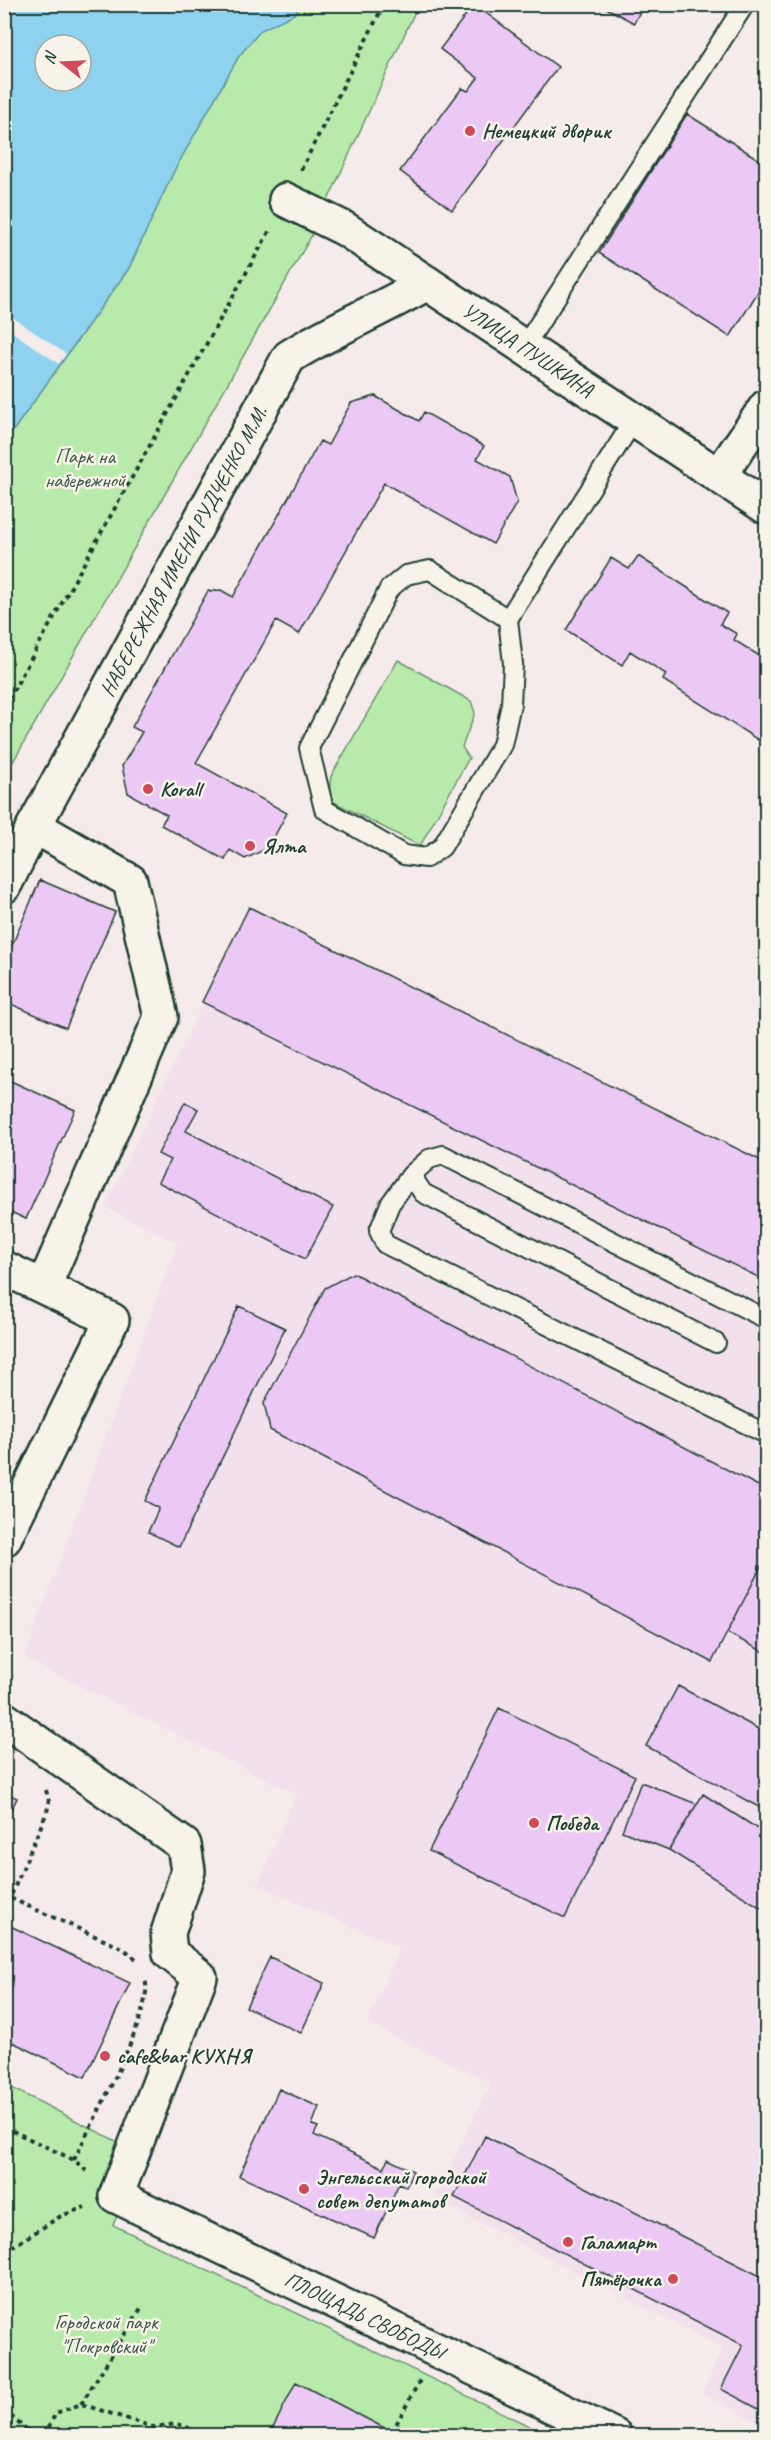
<svg xmlns="http://www.w3.org/2000/svg" width="771" height="2440" font-family="Caveat,sans-serif">
  <style>
    .built { fill: #f2e1ed }
    .green { fill: #b8ebab; stroke: #6c9470; stroke-width: 1.5 }
    .water { fill: #8ed2ef; stroke: #6296a4; stroke-width: 1.5; fill-rule: evenodd }
    .pier { fill: #f5ebea }
    .building { fill: #ecc9f4; stroke: #1f3d34; stroke-width: 1.5 }
    .lines { fill: none; stroke-linecap: round; stroke-linejoin: round }
    .lane-casing { stroke: #1f3d34; stroke-width: 22 }
    .street-casing { stroke: #1f3d34; stroke-width: 38 }
    .path { stroke: #1f3d34; stroke-width: 4; stroke-dasharray: 4.5 4.5; stroke-linecap: butt }
    .lane { stroke: #f7f3e8; stroke-width: 18 }
    .street { stroke: #f7f3e8; stroke-width: 33 }
    .poi-dot { fill: #d1495b; stroke: #f7f3e8; stroke-width: 2 }
    .labels { text-anchor: middle; stroke-width: 5; stroke-linejoin: round; paint-order: stroke }
    .poi-label { font-size: 21px; font-weight: bold; fill: #1f3d34; stroke: #f7f3e8; text-anchor: start }
    .street-label { font-size: 21px; fill: #1f3d34; stroke: #f7f3e8 }
    .park-label { font-size: 21px; fill: #365746; stroke: #f7f3e8 }
  </style>
  <rect width="100%" height="100%" fill="#f5ebea"/>
  <filter id="ink" filterUnits="userSpaceOnUse"><feTurbulence type="fractalNoise" baseFrequency=".0167" numOctaves="2"/><feDisplacementMap in="SourceGraphic" scale="12" xChannelSelector="R" yChannelSelector="G"/><feConvolveMatrix kernelMatrix="1 2 1 2 8 2 1 2 1" color-interpolation-filters="sRGB"/></filter>
  <g filter="url(#ink)">
    <!-- built -->
    <path class="built" d="M 249,907 L 766,1163 L 766,2427 L 702,2393 L 723,2348 L 434,2199 L 491,2083 L 367,2023 L 399,1948 L 258,1885 L 296,1794 L 24,1658 L 177,1243 L 105,1207 Z"/>
    <!-- green -->
    <path class="green" d="M 301,5 L 418,5 L 313,233 L 5,776 L 5,442 L 129,268 L 174,171 L 239,56 L 261,30 L 294,14 Z
      M 398,660 L 471,701 L 475,713 L 462,747 L 469,758 L 420,846 L 334,802 L 329,795 L 331,776 Z
      M 4,2084 L 144,2155 L 113,2225 L 548,2435 L 5,2435 Z"/>
    <!-- water -->
    <path class="water" d="M 5,5 L 301,5 L 294,14 L 261,30 L 239,56 L 174,171 L 129,268 L 5,442 ZM 45,45 L 81,45 L 81,81 L 45,81 Z"/>
    <!-- pier -->
    <path class="pier" d="M 5,312 L 66,354 L 59,364 L 5,327 Z"/>
    <!-- building -->
    <path class="building" d="M 474,4 L 558,67 L 452,210 L 400,171 L 462,88 L 468,91 L 478,78 L 440,49 Z
      M 599,4 L 644,4 L 634,23 Z
      M 687,114 L 766,164 L 766,279 L 730,337 L 599,253 Z
      M 375,396 L 419,421 L 424,412 L 484,446 L 477,459 L 510,477 L 517,502 L 493,544 L 384,483 L 299,634 L 276,621 L 196,763 L 287,813 L 268,848 L 245,859 L 230,850 L 225,860 L 161,825 L 167,815 L 128,793 L 122,766 L 142,732 L 132,727 L 208,591 L 221,590 L 233,597 L 320,441 L 328,445 L 351,403 Z
      M 638,556 L 727,613 L 720,624 L 737,634 L 734,640 L 766,660 L 766,745 L 663,680 L 666,674 L 630,651 L 622,665 L 566,630 L 611,558 L 629,569 Z
      M 40,880 L 115,912 L 66,1028 L 4,1001 L 4,964 Z
      M 249,907 L 766,1163 L 766,1281 L 202,1002 Z
      M 4,1078 L 75,1110 L 26,1219 L 4,1209 Z
      M 185,1102 L 198,1109 L 186,1131 L 333,1207 L 305,1259 L 158,1182 L 170,1160 L 158,1154 Z
      M 353,1273 L 766,1490 L 766,1557 L 712,1662 L 270,1430 L 264,1403 L 325,1288 Z
      M 239,1306 L 285,1328 L 179,1547 L 148,1532 L 159,1508 L 145,1501 Z
      M 766,1557 L 766,1653 L 727,1633 Z
      M 678,1686 L 766,1733 L 766,1811 L 646,1746 Z
      M 499,1708 L 635,1776 L 565,1918 L 429,1851 Z
      M 641,1782 L 697,1804 L 669,1850 L 622,1831 Z
      M 4,1792 L 17,1798 L 4,1824 Z
      M 703,1794 L 766,1834 L 766,1911 L 669,1850 Z
      M 4,1923 L 130,1983 L 85,2077 L 4,2038 Z
      M 270,1957 L 324,1983 L 301,2033 L 246,2007 Z
      M 279,2089 L 319,2107 L 312,2125 L 318,2127 L 314,2135 L 384,2168 L 388,2159 L 413,2171 L 406,2187 L 399,2183 L 374,2238 L 239,2176 Z
      M 485,2136 L 766,2279 L 766,2413 L 721,2389 L 743,2345 L 454,2197 Z
      M 296,2382 L 392,2432 L 398,2436 L 269,2436 Z"/>
    <g class="lines">
      <defs>
        <path id="lane" d="M 524,347 L 745,4
          M 508,619 L 513,664 L 511,704 L 502,745 L 442,847 L 426,858 L 404,855 L 324,809 L 309,748 L 389,589 L 406,575 L 430,570 L 508,619 L 634,420
          M 411,1175 L 390,1204 L 379,1231 L 385,1244 L 766,1434
          M 716,1343 L 423,1193 L 411,1175 L 429,1159 L 443,1155 L 766,1319"/>
        <g id="street">
          <path id="s1" d="M 286,200 L 345,229 L 766,507"/>
          <path d="M 719,476 L 766,407"/>
          <path d="M 34,826 L 130,881 L 161,1017 L 44,1286"/>
          <path id="s2" d="M 4,886 L 34,826 L 289,357 C 333,329 382,309 427,283"/>
          <path d="M 4,1268 L 112,1320 L 4,1539"/>
          <path id="s3" d="M 4,1719 L 184,1845 L 188,1871 L 168,1933 L 170,1953 L 200,1977 L 116,2196 L 615,2436"/>
        </g>
      </defs>
      <!-- lane casing -->
      <use href="#lane" class="lane-casing"/>
      <!-- street casing -->
      <use href="#street" class="street-casing"/>
      <!-- path -->
      <path class="path" d="M 301,170 L 384,4
        M 4,707 L 270,230
        M 46,1790 L 49,1802 L 47,1812 L 10,1898 L 124,1949 L 136,1959
        M 4,2127 L 74,2160 L 89,2173
        M 74,2160 C 89,2128 156,2008 145,1980
        M 4,2252 L 61,2216 L 85,2207
        M 81,2404 L 143,2305
        M 4,2410 L 33,2436
        M 392,2432 L 420,2380
        M 44,2436 L 56,2413 L 81,2404 L 153,2427 L 177,2424 L 211,2436"/>
      <!-- lane -->
      <use href="#lane" class="lane"/>
      <!-- street -->
      <use href="#street" class="street"/>
    </g>
  </g>
  <!-- markers -->
  <g class="poi-dot">
    <circle cx="470" cy="131" r="6"/>
    <circle cx="148" cy="789" r="6"/>
    <circle cx="250" cy="846" r="6"/>
    <circle cx="534" cy="1823" r="6"/>
    <circle cx="105" cy="2056" r="6"/>
    <circle cx="304" cy="2189" r="6"/>
    <circle cx="568" cy="2242" r="6"/>
    <circle cx="673" cy="2279" r="6"/>
  </g>
  <g class="labels">
    <!-- poi labels -->
    <g class="poi-label">
      <text x="482" y="138">Немецкий дворик</text>
      <text x="160" y="796">Korall</text>
      <text x="262" y="853">Ялта</text>
      <text x="546" y="1830">Победа</text>
      <text x="117" y="2063">cafe&amp;bar КУХНЯ</text>
      <text x="316" y="2184">Энгельсский городской<tspan x="316" dy="24">совет депутатов</tspan></text>
      <text x="580" y="2249">Галамарт</text>
      <text x="661" y="2286" text-anchor="end">Пятёрочка</text>
    </g>
    <!-- street labels -->
    <g class="street-label">
      <text dy="7" stroke="none"><textPath href="#s1" startOffset="285">УЛИЦА ПУШКИНА</textPath></text>
      <text dy="7" stroke="none"><textPath href="#s2" startOffset="380">НАБЕРЕЖНАЯ ИМЕНИ РУДЧЕНКО М.М.</textPath></text>
      <text dy="7" stroke="none"><textPath href="#s3" startOffset="880">ПЛОЩАДЬ СВОБОДЫ</textPath></text>
    </g>
    <!-- park labels -->
    <g class="park-label">
      <text x="85" y="463">Парк на<tspan x="85" dy="24">набережной</tspan></text>
      <text x="106" y="2329">Городской парк<tspan x="106" dy="24">"Покровский"</tspan></text>
    </g>
  </g>
  <!-- margin -->
  <rect width="771" height="2440" fill="none" stroke="#f7f3e8" stroke-width="24"/>
  <rect x="12" y="12" width="747" height="2416" fill="none" stroke="#1f3d34" stroke-width="2" filter="url(#ink)"/>
  <!-- north arrow -->
  <g transform="translate(63 63) rotate(288)"><circle r="28" fill="#f7f3e8" stroke="#a1aaa0" stroke-width="1.5"/>
  <path d="M0-4.5L10 22L0 15L-10 22Z" fill="#d1495b"/>
  <text y="-9" font-size="16" font-weight="bold" text-anchor="middle" fill="#1f3d34">N</text>
  </g>
</svg>
